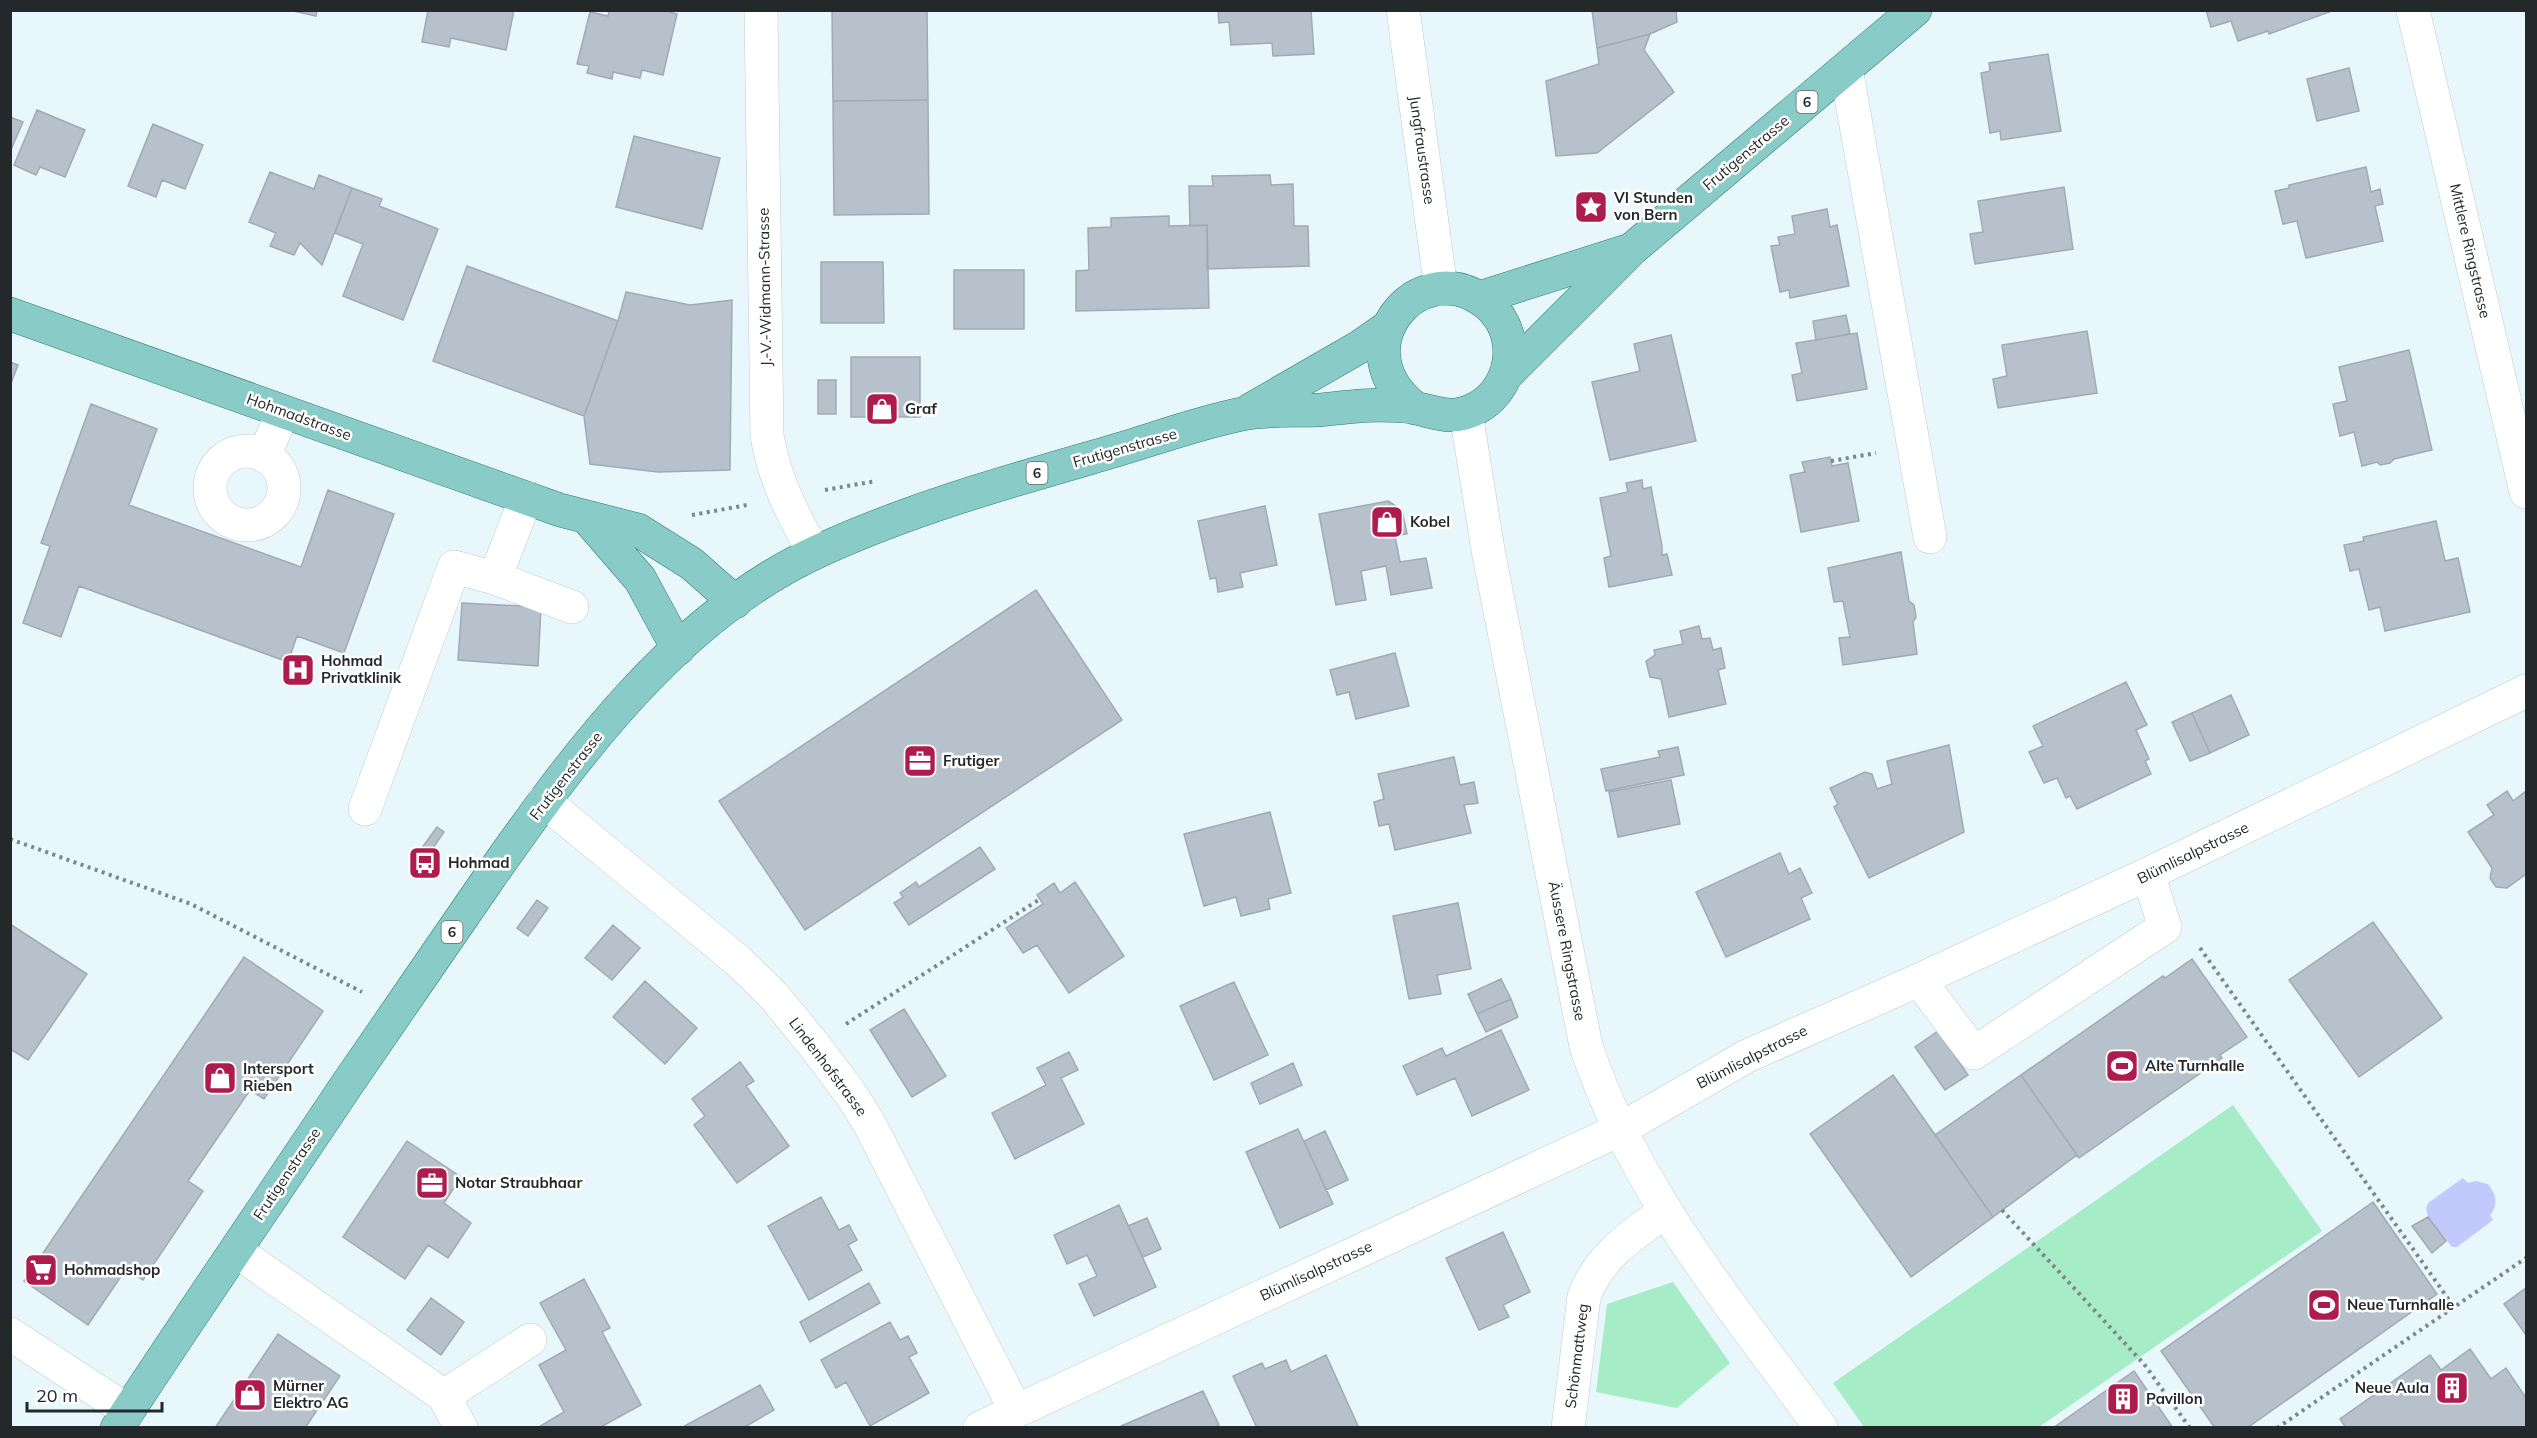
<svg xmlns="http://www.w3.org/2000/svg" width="2537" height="1438" font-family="Mulish,sans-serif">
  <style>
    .green { fill: #a6ecc6 }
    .water { fill: #c2c9fd }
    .building { fill: #b7c1cb; stroke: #a1aab4; stroke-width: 1.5 }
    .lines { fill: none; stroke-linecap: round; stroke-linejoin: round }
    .minor-casing { stroke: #beccd1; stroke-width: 34 }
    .major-casing { stroke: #317c78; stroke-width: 34 }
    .path { stroke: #7c878a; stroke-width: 4; stroke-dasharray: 3 4.5; stroke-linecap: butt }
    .minor { stroke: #fff; stroke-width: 33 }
    .major { stroke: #88cbc7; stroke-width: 33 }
    .labels { text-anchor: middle; stroke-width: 5; stroke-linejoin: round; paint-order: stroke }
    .shield { fill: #fff; stroke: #65696a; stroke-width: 1.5 }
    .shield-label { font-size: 14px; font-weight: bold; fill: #23292a }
    .street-label { font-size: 15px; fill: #23292a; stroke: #fff }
    .poi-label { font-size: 15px; font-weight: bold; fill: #23292a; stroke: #fff; text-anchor: start }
  </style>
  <rect width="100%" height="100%" fill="#e7f7fc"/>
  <!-- green -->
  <path class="green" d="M 2233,1105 L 2322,1231 L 2039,1427 L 1864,1427 L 1833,1383 Z
    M 1673,1282 L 1730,1363 L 1677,1408 L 1596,1392 L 1607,1304 Z"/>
  <!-- water -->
  <path class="water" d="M 2463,1178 L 2468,1183 L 2476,1181 L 2488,1184 C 2496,1194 2499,1205 2490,1215 L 2493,1220 L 2457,1247 L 2452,1247 L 2428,1217 L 2426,1208 L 2428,1203 Z"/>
  <!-- building -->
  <path class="building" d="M 289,10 L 317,10 L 316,16 Z
    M 428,10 L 514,10 L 506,50 L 451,38 L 449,47 L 422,42 Z
    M 609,10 L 664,10 L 677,14 L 663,75 L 642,70 L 640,78 L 613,72 L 612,79 L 587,73 L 589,66 L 577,64 L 590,12 L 608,16 Z
    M 832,10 L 927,10 L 928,100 L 833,101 Z
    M 1218,10 L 1311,10 L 1314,54 L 1273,56 L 1272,43 L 1231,45 L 1229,22 L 1219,23 Z
    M 1592,10 L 1676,10 L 1677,22 L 1650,34 L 1597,48 Z
    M 2206,10 L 2332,10 L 2332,11 L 2269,34 L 2268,31 L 2238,41 L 2231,21 L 2211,27 Z
    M 1650,34 L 1644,50 L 1674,92 L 1597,153 L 1556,156 L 1546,81 L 1599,64 L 1597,48 Z
    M 2048,54 L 2061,131 L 2001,140 L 2000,131 L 1990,133 L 1981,73 L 1990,71 L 1989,63 Z
    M 2349,68 L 2359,111 L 2317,121 L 2307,79 Z
    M 928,100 L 929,214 L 834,215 L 833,101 Z
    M 37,110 L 85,130 L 65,177 L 40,167 L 36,175 L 14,165 Z
    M 10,117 L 23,122 L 10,152 Z
    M 153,124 L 203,145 L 185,189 L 162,180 L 156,197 L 128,186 Z
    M 634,136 L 720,158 L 702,229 L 616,207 Z
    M 2366,167 L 2371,192 L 2380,189 L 2383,204 L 2375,206 L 2383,241 L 2306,258 L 2297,221 L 2283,224 L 2275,191 L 2289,188 L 2289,185 Z
    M 270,172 L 314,189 L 319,175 L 352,188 L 322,265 L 300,243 L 294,255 L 270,246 L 276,233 L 249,222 Z
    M 1270,175 L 1271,185 L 1293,184 L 1294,226 L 1308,226 L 1309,266 L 1207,269 L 1207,225 L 1190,226 L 1189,186 L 1213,186 L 1212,176 Z
    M 2064,187 L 2073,249 L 1975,264 L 1970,234 L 1983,232 L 1978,201 Z
    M 352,188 L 382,199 L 379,206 L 438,229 L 403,320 L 343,296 L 363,244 L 335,233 Z
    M 1827,209 L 1830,227 L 1837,225 L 1849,286 L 1790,298 L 1789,290 L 1780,292 L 1771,246 L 1780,245 L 1778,237 L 1795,234 L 1792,216 Z
    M 1169,216 L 1169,226 L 1207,225 L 1209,308 L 1076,311 L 1076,271 L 1089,270 L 1088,228 L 1111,227 L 1111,218 Z
    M 821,262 L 883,262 L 884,323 L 821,323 Z
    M 467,266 L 618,321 L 584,416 L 433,361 Z
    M 954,270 L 1024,270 L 1024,329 L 954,329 Z
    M 626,292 L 690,305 L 732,300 L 730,470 L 658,472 L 590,464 L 584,416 L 618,321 Z
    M 1846,315 L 1850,334 L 1816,340 L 1813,321 Z
    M 2087,331 L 2097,393 L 1998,408 L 1993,379 L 2007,376 L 2002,345 Z
    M 1857,333 L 1867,389 L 1797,401 L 1792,375 L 1802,373 L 1796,343 Z
    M 1671,335 L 1696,441 L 1610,460 L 1592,382 L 1640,371 L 1634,344 Z
    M 2409,350 L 2432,450 L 2394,459 L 2390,463 L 2380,465 L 2377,462 L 2362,466 L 2354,432 L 2340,436 L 2333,404 L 2347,401 L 2339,367 Z
    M 851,357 L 920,357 L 920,417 L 851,417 Z
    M 10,362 L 18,365 L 10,386 Z
    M 818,380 L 836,380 L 836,414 L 818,414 Z
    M 91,404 L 157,429 L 129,505 L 301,567 L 328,490 L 394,514 L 344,653 L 297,636 L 288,662 L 79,586 L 61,637 L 23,623 L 50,546 L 41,543 Z
    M 1830,457 L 1832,466 L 1848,463 L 1859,521 L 1801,532 L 1790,475 L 1805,472 L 1802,462 Z
    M 1642,480 L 1643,489 L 1651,487 L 1662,546 L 1662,555 L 1667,554 L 1672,575 L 1609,587 L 1604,558 L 1611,556 L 1600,498 L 1628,492 L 1626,483 Z
    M 1388,501 L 1402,510 L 1407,534 L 1395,536 L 1400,562 L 1426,558 L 1432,588 L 1391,595 L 1386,566 L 1361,571 L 1366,600 L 1336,605 L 1319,514 Z
    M 1265,506 L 1277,565 L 1240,573 L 1243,587 L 1218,592 L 1216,578 L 1210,579 L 1198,521 Z
    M 2436,521 L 2445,561 L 2458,558 L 2470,612 L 2385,631 L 2380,607 L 2369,610 L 2359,569 L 2350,571 L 2344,545 L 2364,541 L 2363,537 Z
    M 1901,552 L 1909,601 L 1914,605 L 1916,617 L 1913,622 L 1917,654 L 1843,665 L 1839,638 L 1850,637 L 1843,601 L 1834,602 L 1828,568 Z
    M 1036,590 L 1122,720 L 805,930 L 719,801 Z
    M 462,603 L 541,607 L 538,666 L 458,660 Z
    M 1699,626 L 1702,639 L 1710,638 L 1713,650 L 1721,648 L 1725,668 L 1718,670 L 1726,704 L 1669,717 L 1661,679 L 1650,677 L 1646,661 L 1655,655 L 1654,650 L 1683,644 L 1680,631 Z
    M 1395,653 L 1409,706 L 1356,719 L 1349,692 L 1337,695 L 1330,670 Z
    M 2126,682 L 2147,725 L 2136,730 L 2149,759 L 2145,761 L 2151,774 L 2077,809 L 2070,796 L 2066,798 L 2057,778 L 2044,783 L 2029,752 L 2043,746 L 2033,726 Z
    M 2231,695 L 2249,735 L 2210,753 L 2192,713 Z
    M 2192,713 L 2210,753 L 2190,761 L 2172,722 Z
    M 1949,745 L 1964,832 L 1869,878 L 1834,807 L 1838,804 L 1830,788 L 1865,772 L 1872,774 L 1877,789 L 1892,784 L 1887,761 Z
    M 1678,747 L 1684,775 L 1606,791 L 1601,769 L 1660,757 L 1658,751 Z
    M 1454,757 L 1460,785 L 1474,782 L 1478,803 L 1464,805 L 1471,833 L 1395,850 L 1389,824 L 1379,826 L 1374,802 L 1384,799 L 1378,774 Z
    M 1671,780 L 1680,824 L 1618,837 L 1609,792 Z
    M 2507,791 L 2513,801 L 2526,791 L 2526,874 L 2507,888 L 2496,887 L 2490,878 L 2492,868 L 2468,832 L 2494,815 L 2487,805 Z
    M 1270,812 L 1291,893 L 1268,899 L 1270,909 L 1241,916 L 1236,897 L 1204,906 L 1184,834 Z
    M 437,827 L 444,832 L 429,854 L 421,849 Z
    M 980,847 L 995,869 L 909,925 L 894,903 L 903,897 L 900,893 L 916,882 L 919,887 Z
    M 1780,853 L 1789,874 L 1800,868 L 1812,893 L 1801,898 L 1810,919 L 1726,957 L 1696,892 Z
    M 1075,882 L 1124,956 L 1069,993 L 1037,945 L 1023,953 L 1006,928 L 1043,904 L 1037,895 L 1054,883 L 1060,893 Z
    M 537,900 L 548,908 L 528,936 L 517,928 Z
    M 1458,903 L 1471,969 L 1437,975 L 1441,994 L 1409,999 L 1393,916 Z
    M 2373,922 L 2442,1018 L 2359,1077 L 2289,980 Z
    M 10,924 L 87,974 L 28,1060 L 10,1049 Z
    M 613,925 L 640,948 L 612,980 L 585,958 Z
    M 244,957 L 323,1011 L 264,1099 L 250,1090 L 188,1181 L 203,1191 L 143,1280 L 126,1269 L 88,1325 L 24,1281 Z
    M 2192,959 L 2247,1037 L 2220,1055 L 2222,1058 L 2079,1158 L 2021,1075 L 2163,976 L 2165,978 Z
    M 2192,959 L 2247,1037 L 2220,1055 L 2222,1058 L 2079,1158 L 2077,1155 L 1993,1217 L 1935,1135 L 2163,976 L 2165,978 Z
    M 1501,979 L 1511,999 L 1477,1014 L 1468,994 Z
    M 645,981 L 697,1028 L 665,1064 L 613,1017 Z
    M 1234,982 L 1268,1055 L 1214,1080 L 1180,1006 Z
    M 1511,999 L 1518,1017 L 1486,1032 L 1477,1014 Z
    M 904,1009 L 946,1076 L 912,1097 L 870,1030 Z
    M 1501,1030 L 1529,1090 L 1472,1116 L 1455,1078 L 1417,1095 L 1403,1066 L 1442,1048 L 1446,1056 Z
    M 1938,1031 L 1968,1075 L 1945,1090 L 1915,1047 Z
    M 1069,1052 L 1078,1070 L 1061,1078 L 1084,1124 L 1015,1159 L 992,1113 L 1046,1085 L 1037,1068 Z
    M 740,1062 L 754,1081 L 746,1086 L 789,1146 L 737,1183 L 694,1125 L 705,1116 L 692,1099 Z
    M 1293,1063 L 1302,1085 L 1260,1104 L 1251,1083 Z
    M 1893,1075 L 1993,1217 L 1911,1277 L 1810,1134 Z
    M 1298,1129 L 1333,1204 L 1280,1228 L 1246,1152 Z
    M 1325,1131 L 1348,1180 L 1326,1190 L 1304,1141 Z
    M 407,1141 L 461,1177 L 444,1203 L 471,1223 L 448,1258 L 428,1245 L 405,1279 L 343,1237 Z
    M 821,1197 L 839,1230 L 849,1225 L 857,1240 L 848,1245 L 862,1270 L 809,1300 L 768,1226 Z
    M 2373,1202 L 2437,1294 L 2247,1428 L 2215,1428 L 2161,1351 Z
    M 1119,1205 L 1156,1287 L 1094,1316 L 1079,1284 L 1097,1276 L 1087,1255 L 1067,1264 L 1054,1235 Z
    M 2428,1217 L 2446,1241 L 2432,1253 L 2412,1226 Z
    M 1147,1218 L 1161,1249 L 1143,1257 L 1128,1226 Z
    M 1503,1232 L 1530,1292 L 1503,1305 L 1509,1317 L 1479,1330 L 1446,1258 Z
    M 584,1279 L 610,1328 L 602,1332 L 641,1405 L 599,1428 L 537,1428 L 564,1412 L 539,1365 L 566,1350 L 540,1303 Z
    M 869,1283 L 880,1303 L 810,1342 L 800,1322 Z
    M 2526,1288 L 2526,1335 L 2504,1304 Z
    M 431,1298 L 464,1322 L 441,1355 L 407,1330 Z
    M 890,1322 L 900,1340 L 908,1336 L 917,1353 L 909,1357 L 929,1393 L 870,1426 L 846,1382 L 836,1388 L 821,1360 Z
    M 278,1334 L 340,1376 L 305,1428 L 215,1428 Z
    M 2470,1349 L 2491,1379 L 2506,1368 L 2526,1398 L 2526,1428 L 2346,1428 L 2340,1419 L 2430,1355 L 2441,1370 Z
    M 1326,1355 L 1359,1428 L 1257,1428 L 1233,1376 L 1262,1363 L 1265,1369 L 1286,1360 L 1291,1372 Z
    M 2134,1371 L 2173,1428 L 2053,1428 Z
    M 760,1385 L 774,1410 L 743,1428 L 681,1428 Z
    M 1203,1391 L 1219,1425 L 1213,1428 L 1121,1426 Z"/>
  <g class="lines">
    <defs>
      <path id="minor" d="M 761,10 L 767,436 C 775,481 792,513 814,553
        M 1403,10 L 1441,289
        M 2413,10 L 2526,492
        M 1846,69 L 1930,537
        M 1466,413 L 1488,550 L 1586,1046 C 1633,1189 1733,1307 1821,1428
        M210 488a37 37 0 1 1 74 0a37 37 0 1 1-74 0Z
        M 264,456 L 283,412
        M 495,578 L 572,607
        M 544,801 L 737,960 L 773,995 L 814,1045 L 850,1093 L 869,1123 L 1015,1409
        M 365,809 L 454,567 L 495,578 L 526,498
        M 1919,980 L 1974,1053 L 2165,927 L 2148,874
        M 236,1251 L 444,1396 L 461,1428
        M 10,1334 L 128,1411
        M 444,1396 L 530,1340
        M 980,1428 L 1619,1130 L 1747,1056 L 1919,980 L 2148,874 L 2526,691
        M 1568,1428 L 1584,1297 C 1598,1257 1631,1236 1664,1212"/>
      <path id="major" d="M 1479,298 L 1627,251
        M 10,314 L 560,510 L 638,530 L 692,564 L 735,602
        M 1507,374 L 1632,249 L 1915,10
        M 1250,410 L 1361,346 L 1388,327
        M 588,519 L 640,579 L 678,649
        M 117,1428 C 192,1313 270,1200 346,1086 C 393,1018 440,949 487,881 C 574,757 678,614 821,550 C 913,508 1010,481 1107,453 C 1152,440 1197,423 1242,414 C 1267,409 1293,411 1318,410 C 1340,408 1361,405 1383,405 C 1393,406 1405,405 1415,408 C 1438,413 1453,421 1477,408 C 1518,385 1521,326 1482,300 C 1417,255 1339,349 1415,408"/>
    </defs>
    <!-- minor casing -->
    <use href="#minor" class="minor-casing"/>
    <!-- major casing -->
    <use href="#major" class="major-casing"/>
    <!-- path -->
    <path class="path" d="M 1831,461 L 1876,453
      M 825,490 L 876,481
      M 692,515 L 747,505
      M 10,839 L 191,904 L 362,992
      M 2200,948 L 2454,1307
      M 846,1024 L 1040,899
      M 2002,1210 L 2144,1364 L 2190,1428
      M 2277,1428 L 2526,1258"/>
    <!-- minor -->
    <use href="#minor" class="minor"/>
    <!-- major -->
    <use href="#major" class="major"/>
  </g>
  <!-- icons -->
  <defs>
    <symbol id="sight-square" viewBox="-11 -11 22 22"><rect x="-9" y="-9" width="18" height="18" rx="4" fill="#ae1c4e" stroke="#fff"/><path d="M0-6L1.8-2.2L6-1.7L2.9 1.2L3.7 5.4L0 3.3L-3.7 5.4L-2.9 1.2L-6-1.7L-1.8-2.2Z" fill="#fff"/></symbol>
    <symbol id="shop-square" viewBox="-11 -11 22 22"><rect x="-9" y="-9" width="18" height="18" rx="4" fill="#ae1c4e" stroke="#fff"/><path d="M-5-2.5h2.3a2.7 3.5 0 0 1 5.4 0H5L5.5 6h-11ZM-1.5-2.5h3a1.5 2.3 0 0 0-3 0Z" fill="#fff"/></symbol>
    <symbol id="hospital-square" viewBox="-11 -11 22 22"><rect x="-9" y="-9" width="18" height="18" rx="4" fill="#ae1c4e" stroke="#fff"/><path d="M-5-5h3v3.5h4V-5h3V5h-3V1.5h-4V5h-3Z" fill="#fff"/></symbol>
    <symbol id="office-square" viewBox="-11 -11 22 22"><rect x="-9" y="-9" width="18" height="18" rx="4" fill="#ae1c4e" stroke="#fff"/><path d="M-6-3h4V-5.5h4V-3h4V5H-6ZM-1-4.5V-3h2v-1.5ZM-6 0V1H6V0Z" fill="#fff"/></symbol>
    <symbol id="bus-square" viewBox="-11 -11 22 22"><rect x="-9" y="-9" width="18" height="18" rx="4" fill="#ae1c4e" stroke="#fff"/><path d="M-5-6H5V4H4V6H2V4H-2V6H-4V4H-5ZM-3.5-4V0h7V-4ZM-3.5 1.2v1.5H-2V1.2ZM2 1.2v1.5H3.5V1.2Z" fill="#fff"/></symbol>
    <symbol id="stadium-square" viewBox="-11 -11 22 22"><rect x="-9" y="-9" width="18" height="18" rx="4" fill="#ae1c4e" stroke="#fff"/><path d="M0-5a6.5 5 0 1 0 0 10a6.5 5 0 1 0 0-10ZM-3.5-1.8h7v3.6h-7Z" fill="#fff"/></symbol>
    <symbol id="supermarket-square" viewBox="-11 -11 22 22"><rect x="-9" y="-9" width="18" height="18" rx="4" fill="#ae1c4e" stroke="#fff"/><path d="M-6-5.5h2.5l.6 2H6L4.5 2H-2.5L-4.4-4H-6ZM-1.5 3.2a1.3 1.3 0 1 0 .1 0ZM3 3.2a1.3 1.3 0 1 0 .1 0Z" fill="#fff"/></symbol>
    <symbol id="building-square" viewBox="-11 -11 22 22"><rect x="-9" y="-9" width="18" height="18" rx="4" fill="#ae1c4e" stroke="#fff"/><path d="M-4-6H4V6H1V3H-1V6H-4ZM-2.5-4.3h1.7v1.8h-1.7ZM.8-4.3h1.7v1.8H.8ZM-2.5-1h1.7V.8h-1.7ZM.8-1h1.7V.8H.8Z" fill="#fff"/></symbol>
  </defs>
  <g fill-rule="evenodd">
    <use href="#sight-square" x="1572" y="188" width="38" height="38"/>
    <use href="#shop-square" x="863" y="390" width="38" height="38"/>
    <use href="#shop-square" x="1368" y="503" width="38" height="38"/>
    <use href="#hospital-square" x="279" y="651" width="38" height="38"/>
    <use href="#office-square" x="901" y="742" width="38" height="38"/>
    <use href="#bus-square" x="406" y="844" width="38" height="38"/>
    <use href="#stadium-square" x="2103" y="1047" width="38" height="38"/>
    <use href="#shop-square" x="201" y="1059" width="38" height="38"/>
    <use href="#office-square" x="413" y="1164" width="38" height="38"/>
    <use href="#supermarket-square" x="22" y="1251" width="38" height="38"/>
    <use href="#stadium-square" x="2305" y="1286" width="38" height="38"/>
    <use href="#building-square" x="2433" y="1369" width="38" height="38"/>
    <use href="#shop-square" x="231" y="1376" width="38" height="38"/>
    <use href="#building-square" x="2104" y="1380" width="38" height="38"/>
  </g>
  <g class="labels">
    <!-- shield labels -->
    <g class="shield">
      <rect x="1796.5" y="91" width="21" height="22" rx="4.5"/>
      <rect x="1026.5" y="462" width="21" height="22" rx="4.5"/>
      <rect x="441.5" y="921" width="21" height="22" rx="4.5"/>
    </g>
    <g class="shield-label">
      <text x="1807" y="107">6</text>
      <text x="1037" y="478">6</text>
      <text x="452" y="937">6</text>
    </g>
    <!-- street labels -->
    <g class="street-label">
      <text transform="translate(1422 150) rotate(82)" y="5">Jungfraustrasse</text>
      <text transform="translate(1746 153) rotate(-40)" y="5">Frutigenstrasse</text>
      <text transform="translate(2470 251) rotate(77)" y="5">Mittlere Ringstrasse</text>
      <text transform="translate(765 287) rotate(-91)" y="5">J.-V.-Widmann-Strasse</text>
      <text transform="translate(299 417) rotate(20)" y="5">Hohmadstrasse</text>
      <text transform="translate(1125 448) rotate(-16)" y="5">Frutigenstrasse</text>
      <text transform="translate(566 776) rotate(-52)" y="5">Frutigenstrasse</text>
      <text transform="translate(2193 853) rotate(-26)" y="5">Blümlisalpstrasse</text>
      <text transform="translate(1567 951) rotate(79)" y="5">Äussere Ringstrasse</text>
      <text transform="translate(1752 1057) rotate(-27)" y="5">Blümlisalpstrasse</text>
      <text transform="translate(828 1067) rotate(53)" y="5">Lindenhofstrasse</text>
      <text transform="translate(287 1174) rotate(-56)" y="5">Frutigenstrasse</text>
      <text transform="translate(1316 1271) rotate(-25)" y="5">Blümlisalpstrasse</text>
      <text transform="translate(1577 1356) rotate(-83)" y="5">Schönmattweg</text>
    </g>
    <!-- poi labels -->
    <g class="poi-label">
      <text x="1614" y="203">VI Stunden<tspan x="1614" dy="17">von Bern</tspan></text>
      <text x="905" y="414">Graf</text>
      <text x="1410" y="527">Kobel</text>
      <text x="321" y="666">Hohmad<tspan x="321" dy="17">Privatklinik</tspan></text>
      <text x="943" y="766">Frutiger</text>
      <text x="448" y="868">Hohmad</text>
      <text x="2145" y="1071">Alte Turnhalle</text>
      <text x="243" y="1074">Intersport<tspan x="243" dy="17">Rieben</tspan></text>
      <text x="455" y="1188">Notar Straubhaar</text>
      <text x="64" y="1275">Hohmadshop</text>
      <text x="2347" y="1310">Neue Turnhalle</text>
      <text x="273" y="1391">Mürner<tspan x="273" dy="17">Elektro AG</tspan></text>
      <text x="2429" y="1393" text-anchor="end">Neue Aula</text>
      <text x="2146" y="1404">Pavillon</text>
    </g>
  </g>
  <!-- border -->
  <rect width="2537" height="1438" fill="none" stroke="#23292a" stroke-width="24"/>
  <!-- scale -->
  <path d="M27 1402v9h135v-9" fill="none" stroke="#23292a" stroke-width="3"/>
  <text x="36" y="1402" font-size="18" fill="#23292a" stroke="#ffffff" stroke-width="4.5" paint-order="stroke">20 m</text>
</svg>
